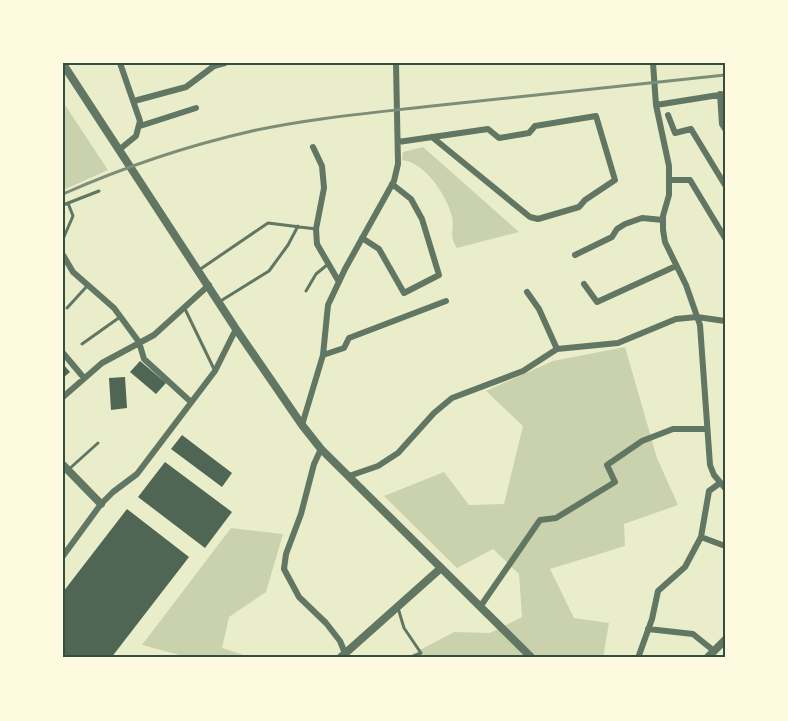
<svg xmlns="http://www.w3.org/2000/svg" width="788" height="721" font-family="'Roboto Condensed',sans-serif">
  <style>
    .green { fill: #cad2ad }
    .building { fill: #4f6655 }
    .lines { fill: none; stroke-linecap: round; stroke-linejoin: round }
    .service { stroke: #617663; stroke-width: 3 }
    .minor { stroke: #617663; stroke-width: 6 }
    .tertiary { stroke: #617663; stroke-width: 8 }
    .rail { stroke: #7c8e77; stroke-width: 3 }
    .neatline { fill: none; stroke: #344e41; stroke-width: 2 }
  </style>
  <rect width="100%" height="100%" fill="#e9edc9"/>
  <!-- green -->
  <path class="green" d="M 63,102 L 108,170 L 63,190 Z
    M 423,147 L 519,232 L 457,248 C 448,235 455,231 452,217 C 447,196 425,162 402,160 L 403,152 Z
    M 625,347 L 657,458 L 678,505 L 624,524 L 625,546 L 550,569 L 574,618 L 609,623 L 603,658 L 405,658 L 454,632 L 490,633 L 522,617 L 519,574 L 493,549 L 457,568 L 384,496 L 444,472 L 469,505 L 504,504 L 523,426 L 486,391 L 553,361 Z
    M 231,528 L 283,534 L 266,592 L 229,617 L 222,648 L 253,658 L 191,658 L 142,645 Z"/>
  <!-- building -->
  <path class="building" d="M 140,361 L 166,383 L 156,394 L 130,372 Z
    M 63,364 L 70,372 L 63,378 Z
    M 125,377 L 127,408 L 111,410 L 109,378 Z
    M 182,435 L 232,473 L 222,487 L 171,449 Z
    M 165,462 L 232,512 L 205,548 L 138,497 Z
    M 127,509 L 189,557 L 111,658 L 63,658 L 63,592 Z"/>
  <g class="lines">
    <!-- service -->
    <path class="service" d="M 63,205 L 99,191
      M 63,239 L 73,216 L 68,203
      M 199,270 L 268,223 L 316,229
      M 306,291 L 316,274 L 327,265
      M 219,302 L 269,271 L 288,245 L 298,226
      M 67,308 L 88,285
      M 185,309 L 214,369
      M 82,344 L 120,317
      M 68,470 L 98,443
      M 398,608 L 404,628 L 421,653 L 409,658"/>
    <!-- minor -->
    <path class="minor" d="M 653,63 L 656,105
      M 720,94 L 722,124 L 725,129
      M 725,94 L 656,105 L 669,166 L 669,195 L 663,216 L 663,230 L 665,242 L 686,285 L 700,325 L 710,465 L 714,475 L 725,488
      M 134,101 L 186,87 L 214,66 L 225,63
      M 668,115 L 675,133 L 691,129 L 725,185
      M 140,126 L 196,108
      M 398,142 L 488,129 L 499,138 L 529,133 L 535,126 L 596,116 L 615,180 L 585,200 L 579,207 L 538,219 L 530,217 L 432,137
      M 313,147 L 322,166 L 324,188 L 316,229 L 317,244 L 339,282
      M 120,149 L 136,136 L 140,121 L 120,63
      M 670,180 L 690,180 L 725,238
      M 362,238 L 379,249 L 404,293 L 439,275 L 422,219 L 411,199 L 392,184
      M 63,255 L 73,272 L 114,308 L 139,342 L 144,359 L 191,402
      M 575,255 L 612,237 L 617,229 L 625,224 L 642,218 L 663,220
      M 584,284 L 597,302 L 676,266
      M 527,292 L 539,309 L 557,349
      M 63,353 L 84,378
      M 323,355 L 344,348 L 349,338 L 446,301
      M 63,397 L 102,363 L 154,335 L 209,285
      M 302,425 L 323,355 L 328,305 L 345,269 L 394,181 L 398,164 L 396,63
      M 321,449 L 314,464 L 301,514 L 286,554 L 284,569 L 299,597 L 326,623 L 340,641 L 347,658
      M 349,476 L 378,466 L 398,453 L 434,413 L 452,398 L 523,371 L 557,349 L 618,343 L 676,319 L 697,317 L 725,321
      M 701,537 L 725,546
      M 63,556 L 101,504 L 113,492 L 137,474 L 215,371 L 236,329
      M 480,607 L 540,520 L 556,518 L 615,482 L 607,465 L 642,441 L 673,429 L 707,429
      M 648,629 L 693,634 L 714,651
      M 638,658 L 652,619 L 658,591 L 685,567 L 701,537 L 709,491 L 720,483"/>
    <!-- tertiary -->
    <path class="tertiary" d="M 63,64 L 236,329 L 302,425 L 321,449 L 532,658
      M 63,465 L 101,504
      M 340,658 L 441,568
      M 707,658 L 725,640"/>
    <!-- rail -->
    <path class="rail" d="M 63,194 C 124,167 186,146 252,131 C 311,118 372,113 432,106 C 529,95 627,86 725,75"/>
  </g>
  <!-- border -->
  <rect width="788" height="721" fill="none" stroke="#fefae0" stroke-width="129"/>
  <rect x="64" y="64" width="660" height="592" class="neatline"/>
</svg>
